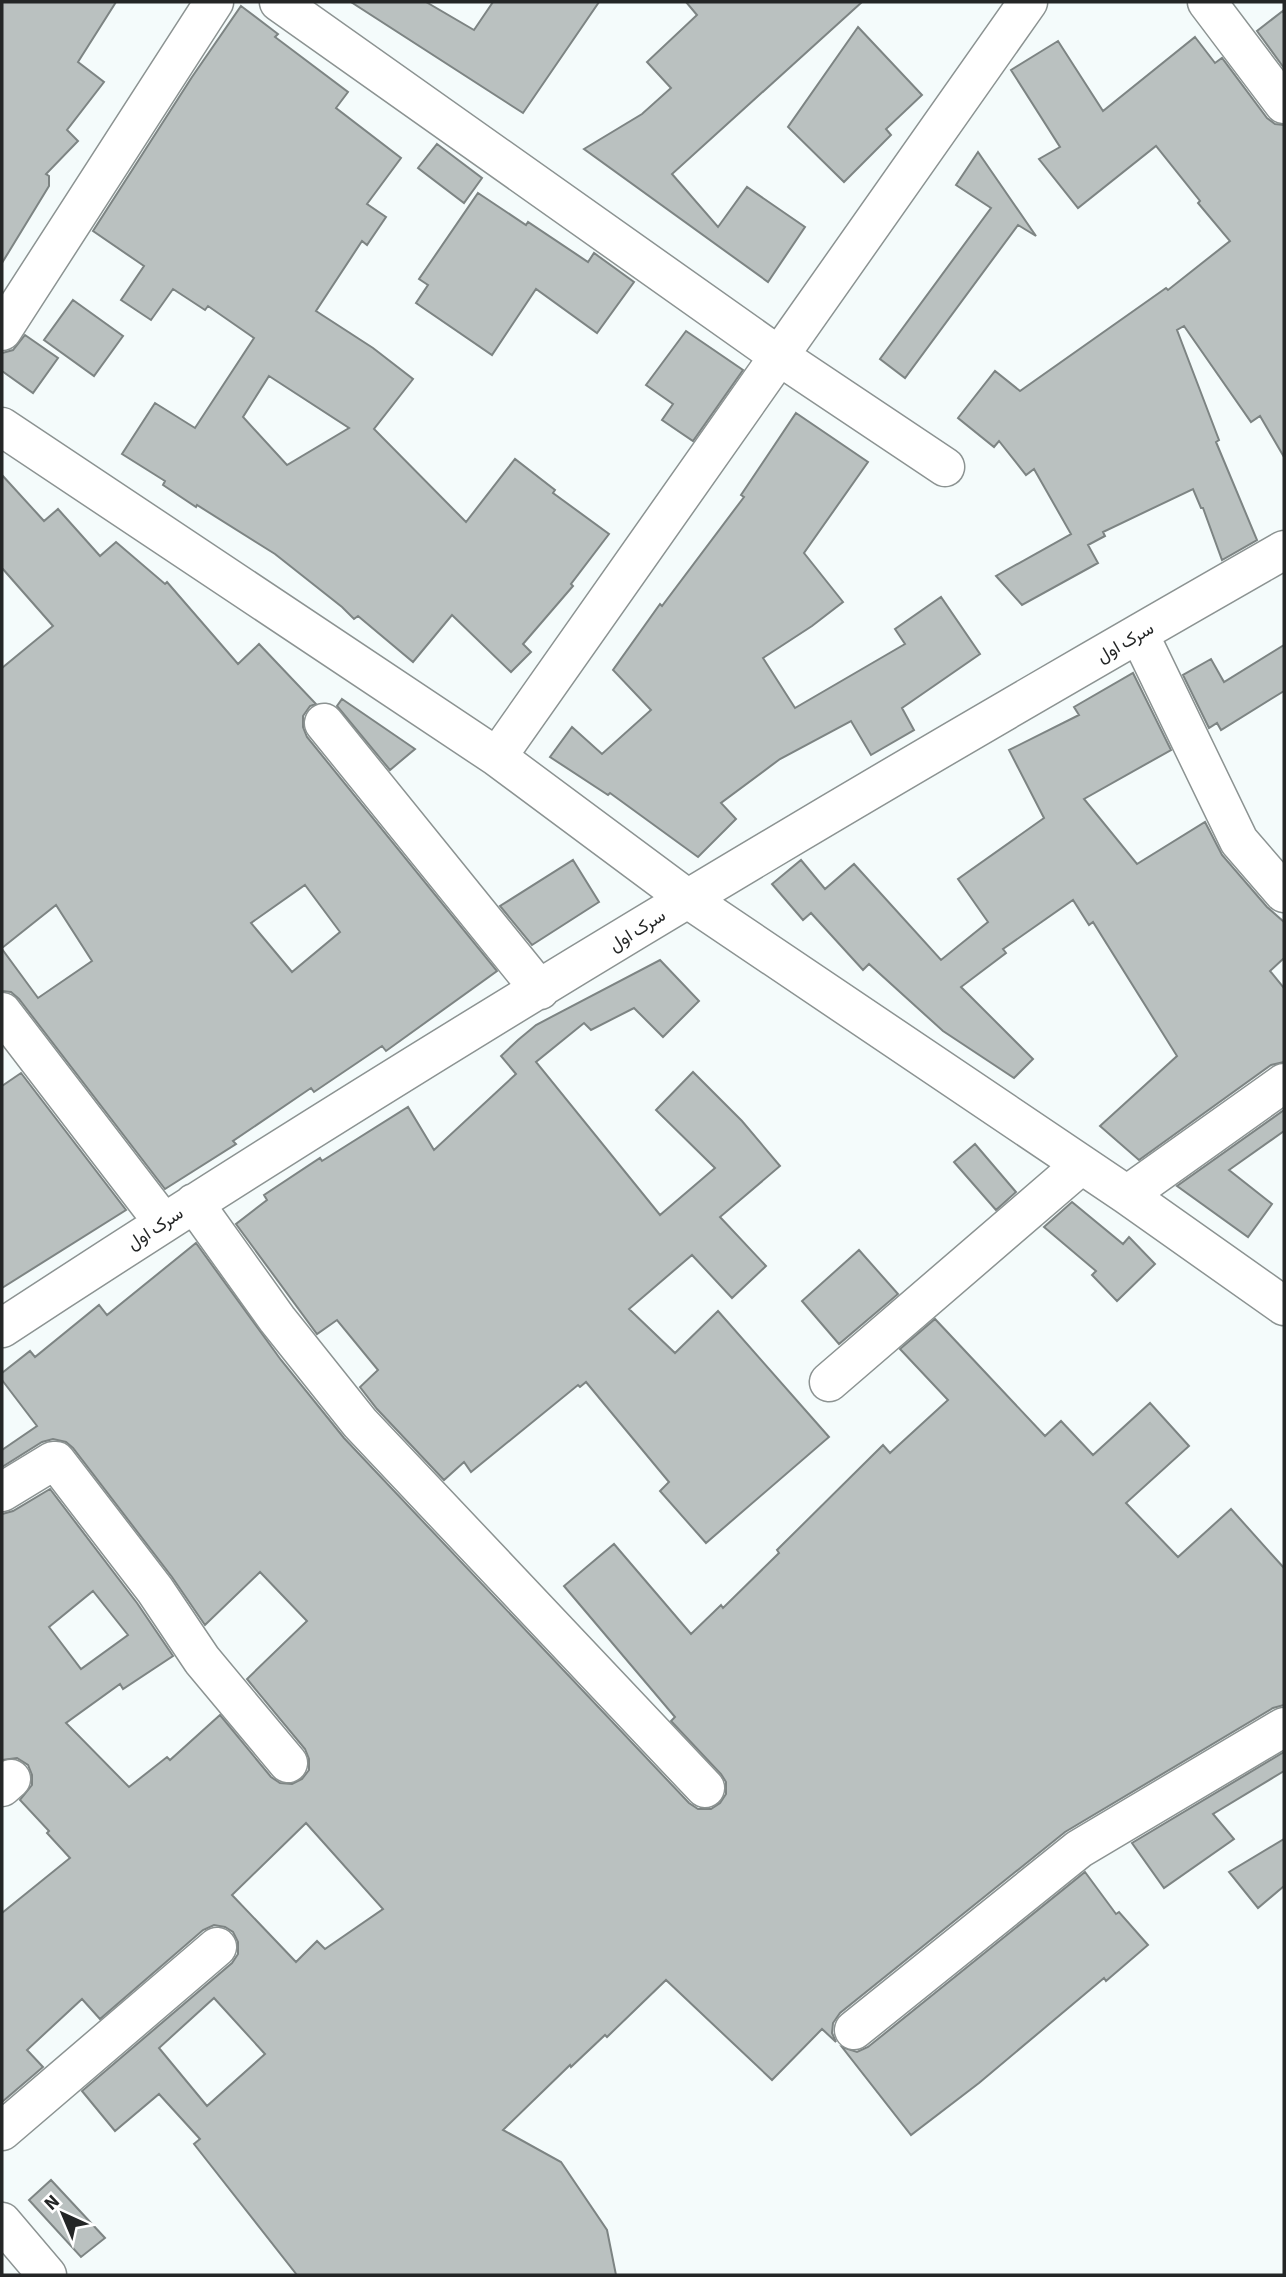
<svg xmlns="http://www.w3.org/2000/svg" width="1286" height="2277" font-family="'Source Sans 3',Vazirmatn,sans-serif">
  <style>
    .building { fill: #bac1c0; stroke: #7d8483; stroke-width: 2; fill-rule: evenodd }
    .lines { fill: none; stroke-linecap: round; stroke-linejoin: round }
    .minor-casing { stroke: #8c9392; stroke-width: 41 }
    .minor { stroke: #fff; stroke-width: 38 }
    .labels { text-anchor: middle; stroke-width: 5; stroke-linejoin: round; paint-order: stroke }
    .street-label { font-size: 18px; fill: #242626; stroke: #fff }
  </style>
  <rect width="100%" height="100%" fill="#f4fbfb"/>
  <!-- building -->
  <path class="building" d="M 2,2 L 116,2 L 78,62 L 104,82 L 67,130 L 78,141 L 46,174 L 49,176 L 49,186 L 2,263 Z
    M 351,2 L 426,2 L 474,30 L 493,2 L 599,2 L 523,113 Z
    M 686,2 L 862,2 L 672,174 L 718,227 L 747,187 L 805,227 L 768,282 L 584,149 L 642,114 L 671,88 L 647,62 L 697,15 Z
    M 241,6 L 278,34 L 275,37 L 348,92 L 336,108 L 401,158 L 367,204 L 386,217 L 367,245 L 362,241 L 316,311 L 373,348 L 413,379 L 374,429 L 466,522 L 515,459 L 555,490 L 553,493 L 609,534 L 571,584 L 573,586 L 523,644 L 531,652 L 511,672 L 452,615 L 413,662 L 358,616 L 354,619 L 342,607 L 275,554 L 197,505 L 196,507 L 163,485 L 165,481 L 122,454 L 155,403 L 195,428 L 254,338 L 208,306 L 205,310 L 173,289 L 151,320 L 121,300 L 144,266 L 93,231 L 192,77 ZM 269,376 L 349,428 L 287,465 L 243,417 Z
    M 1284,10 L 1284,68 L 1257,31 Z
    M 858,27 L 922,95 L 886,129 L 891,135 L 844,182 L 788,127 Z
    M 1195,37 L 1215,63 L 1222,58 L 1267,118 L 1275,124 L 1284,125 L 1284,457 L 1260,416 L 1251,422 L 1184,326 L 1177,330 L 1219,440 L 1216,442 L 1257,540 L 1222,560 L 1203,508 L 1201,508 L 1193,489 L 1103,532 L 1105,536 L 1088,545 L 1098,563 L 1022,605 L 996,576 L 1071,534 L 1034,469 L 1026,475 L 999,441 L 994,447 L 958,418 L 995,371 L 1020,391 L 1166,288 L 1168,290 L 1230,241 L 1198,203 L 1200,201 L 1156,146 L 1078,208 L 1039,159 L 1060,147 L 1011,70 L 1058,41 L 1103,111 Z
    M 437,144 L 482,178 L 464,203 L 418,168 Z
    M 978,152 L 1036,236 L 1018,225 L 905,378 L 880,359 L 991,208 L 956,185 Z
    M 478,193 L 526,225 L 528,222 L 588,262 L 594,253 L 634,282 L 597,333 L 536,289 L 492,355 L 416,303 L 428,285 L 419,279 Z
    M 73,300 L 123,336 L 94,376 L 44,340 Z
    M 686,331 L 743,370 L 693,441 L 662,420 L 673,404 L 646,385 Z
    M 25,335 L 58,358 L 33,393 L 2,371 L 2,353 L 13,350 Z
    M 796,413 L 868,462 L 804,553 L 843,602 L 812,626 L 763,658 L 795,708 L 905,644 L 895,629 L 941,597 L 980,654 L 902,708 L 914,730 L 871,755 L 851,721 L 780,759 L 721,803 L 736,819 L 698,857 L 610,793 L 608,795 L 550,757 L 572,727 L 602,754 L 651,710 L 613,670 L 660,604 L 662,606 L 744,497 L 741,495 Z
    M 2,475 L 44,521 L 58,509 L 100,556 L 116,542 L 165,584 L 167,582 L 238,664 L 259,644 L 316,704 L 310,706 L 303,716 L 303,727 L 307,737 L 497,971 L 386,1051 L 382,1046 L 314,1092 L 311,1088 L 233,1141 L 236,1144 L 165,1189 L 19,999 L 11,992 L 2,991 L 2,949 L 38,998 L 92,961 L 56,905 L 2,948 L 2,668 L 53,626 L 2,568 ZM 305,885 L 340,932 L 292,972 L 251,923 Z
    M 1284,645 L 1284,691 L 1221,730 L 1217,723 L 1209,728 L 1183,675 L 1211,659 L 1224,682 Z
    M 1133,673 L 1171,750 L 1084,799 L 1137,864 L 1205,822 L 1222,855 L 1267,907 L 1284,922 L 1284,958 L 1270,971 L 1284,988 L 1284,1062 L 1271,1065 L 1139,1160 L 1100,1126 L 1177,1056 L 1093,922 L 1089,925 L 1073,900 L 1003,949 L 1006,953 L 961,987 L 1033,1059 L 1014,1078 L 943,1031 L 869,964 L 863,970 L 811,913 L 803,920 L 772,884 L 801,860 L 825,889 L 854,864 L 941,960 L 988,922 L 958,879 L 1044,818 L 1009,750 L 1079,715 L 1074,707 Z
    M 342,699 L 415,749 L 390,770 L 337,706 Z
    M 573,860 L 599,902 L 532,945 L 500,906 Z
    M 660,960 L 699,1001 L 663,1037 L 634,1008 L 591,1030 L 584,1023 L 536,1062 L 660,1215 L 715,1168 L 656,1110 L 693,1072 L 742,1121 L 780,1166 L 720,1217 L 766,1266 L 732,1298 L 692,1255 L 629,1309 L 675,1353 L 718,1311 L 829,1437 L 706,1543 L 660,1491 L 669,1482 L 586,1382 L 580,1387 L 578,1385 L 471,1472 L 464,1462 L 444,1480 L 377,1409 L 360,1387 L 378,1370 L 337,1320 L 317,1334 L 236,1224 L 267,1200 L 264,1195 L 320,1158 L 322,1161 L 408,1107 L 434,1150 L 516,1074 L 501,1056 L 518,1040 L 536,1025 Z
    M 21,1073 L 126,1210 L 2,1288 L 2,1086 Z
    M 1284,1110 L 1284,1131 L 1229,1170 L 1272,1204 L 1248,1237 L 1177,1186 Z
    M 975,1144 L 1016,1192 L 996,1210 L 954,1162 Z
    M 1072,1202 L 1123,1244 L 1129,1237 L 1155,1264 L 1117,1301 L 1092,1275 L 1096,1271 L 1044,1227 Z
    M 196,1243 L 281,1360 L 344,1438 L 689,1803 L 698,1809 L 711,1809 L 720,1803 L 726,1794 L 726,1782 L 721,1774 L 671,1721 L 675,1717 L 564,1586 L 614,1544 L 691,1634 L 721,1605 L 723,1608 L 779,1553 L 777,1550 L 883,1445 L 890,1453 L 948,1400 L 900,1349 L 935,1319 L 1045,1436 L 1061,1421 L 1093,1455 L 1150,1403 L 1189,1446 L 1126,1503 L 1178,1557 L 1231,1509 L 1284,1568 L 1284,1705 L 1273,1708 L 1065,1832 L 840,2013 L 833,2023 L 832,2033 L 836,2042 L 822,2029 L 772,2080 L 666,1980 L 607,2037 L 605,2035 L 571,2067 L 570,2065 L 503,2130 L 561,2162 L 607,2230 L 616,2275 L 297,2275 L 194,2144 L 200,2139 L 159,2094 L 115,2131 L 82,2091 L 232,1963 L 238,1954 L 238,1942 L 233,1932 L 225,1927 L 214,1925 L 203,1930 L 100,2019 L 82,1999 L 27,2050 L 43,2067 L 2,2102 L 2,1913 L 70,1858 L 47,1833 L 49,1831 L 20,1800 L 32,1785 L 32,1775 L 28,1765 L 17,1758 L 2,1760 L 2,1514 L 13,1511 L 50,1489 L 137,1603 L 173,1656 L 123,1689 L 120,1684 L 66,1723 L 129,1787 L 167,1757 L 170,1760 L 220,1715 L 271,1777 L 280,1783 L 292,1784 L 302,1779 L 309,1770 L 309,1759 L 305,1749 L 247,1679 L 307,1621 L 260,1572 L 205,1625 L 172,1577 L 73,1448 L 66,1442 L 53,1439 L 42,1442 L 2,1467 L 2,1450 L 37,1426 L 2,1380 L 2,1373 L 30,1351 L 35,1357 L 99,1305 L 107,1315 ZM 93,1591 L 128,1635 L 81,1669 L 49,1627 ZM 306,1823 L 383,1909 L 325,1949 L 317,1941 L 296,1962 L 232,1895 ZM 214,1998 L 265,2054 L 207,2106 L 159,2048 Z
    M 859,1250 L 898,1294 L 839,1344 L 802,1301 Z
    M 1284,1752 L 1284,1771 L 1213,1814 L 1234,1839 L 1164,1888 L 1132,1843 Z
    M 1284,1839 L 1284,1886 L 1258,1908 L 1229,1872 Z
    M 1085,1872 L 1116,1914 L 1119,1912 L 1148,1945 L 1106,1981 L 1104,1978 L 979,2083 L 911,2135 L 842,2047 L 857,2052 L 868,2047 Z
    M 51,2180 L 105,2238 L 81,2257 L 29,2200 Z"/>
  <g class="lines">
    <defs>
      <path id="minor" d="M 279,2 L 779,356 L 945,467
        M 1207,2 L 1284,104
        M 2,331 L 214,2
        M 2,427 L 497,757 L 688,899 L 1127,1195 L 1284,1306
        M 1139,634 L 1239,841 L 1284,893
        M 324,723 L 540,990
        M 497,757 L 1028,2
        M 2,1012 L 163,1222
        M 1127,1195 L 1284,1083
        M 194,1203 L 277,1319 L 360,1423 L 705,1788
        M 2,1328 C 420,1054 850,798 1284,550
        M 829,1382 L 1081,1165
        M 2,1492 L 53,1461 L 56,1461 L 155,1590 L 202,1660 L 288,1763
        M 2,1787 L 11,1779
        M 854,2030 L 1079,1849 L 1284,1727
        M 2,2131 L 217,1947
        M 2,2222 L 47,2275"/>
    </defs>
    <!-- minor casing -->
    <use href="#minor" class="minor-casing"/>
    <!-- minor -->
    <use href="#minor" class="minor"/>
  </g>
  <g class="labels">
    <!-- street labels -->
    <g class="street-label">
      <text transform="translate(1125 642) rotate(-30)" y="6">سرک اول</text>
      <text transform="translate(637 930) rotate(-32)" y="6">سرک اول</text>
      <text transform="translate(155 1228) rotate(-33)" y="6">سرک اول</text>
    </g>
  </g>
  <!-- border -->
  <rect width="1286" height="2277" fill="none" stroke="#242626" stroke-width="7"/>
  <!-- north arrow -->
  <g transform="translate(63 2214) rotate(316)" stroke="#ffffff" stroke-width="5" paint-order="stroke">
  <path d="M0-5L12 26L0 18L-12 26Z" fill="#242626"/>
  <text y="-10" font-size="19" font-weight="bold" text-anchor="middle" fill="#242626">N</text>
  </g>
</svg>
